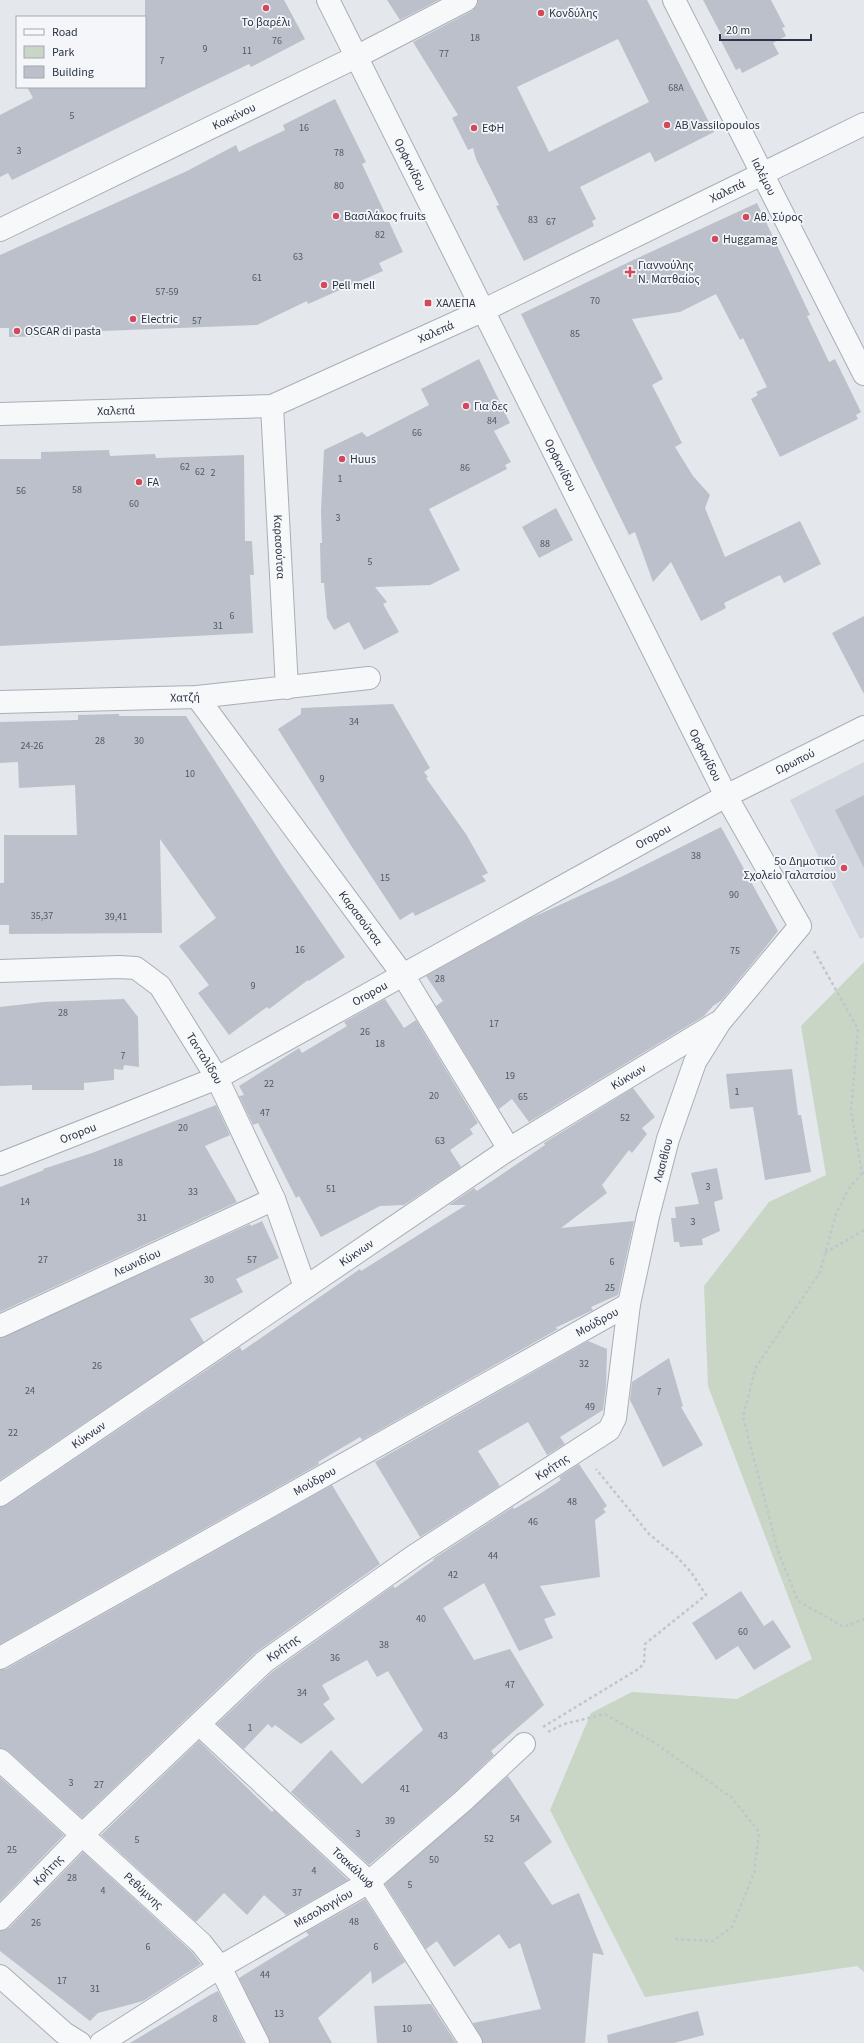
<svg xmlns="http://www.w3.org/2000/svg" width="864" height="2043" font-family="'Source Sans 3',sans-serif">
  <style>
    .built { fill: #d2d6de }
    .green { fill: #c9d6c5 }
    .building { fill: #bbc0ca; fill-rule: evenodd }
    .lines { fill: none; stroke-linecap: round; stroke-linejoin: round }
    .minor-casing { stroke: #a9aeb7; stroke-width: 24 }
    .tertiary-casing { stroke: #a9aeb7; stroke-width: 24 }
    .path { stroke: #c2c5cb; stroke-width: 2.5; stroke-dasharray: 3 3; stroke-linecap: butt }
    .minor { stroke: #f7f8fa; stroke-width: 22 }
    .tertiary { stroke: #f7f8fa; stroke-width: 22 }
    .poi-dot { fill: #d1495b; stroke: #f4f6f9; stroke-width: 1.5 }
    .labels { text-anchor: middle; stroke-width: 3.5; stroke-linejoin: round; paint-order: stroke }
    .number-label { font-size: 10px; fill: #4f5766 }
    .poi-label { font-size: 12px; fill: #2b3445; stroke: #f4f6f9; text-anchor: start }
    .street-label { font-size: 12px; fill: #2b3445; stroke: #f4f6f9 }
  </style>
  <rect width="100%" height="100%" fill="#e4e7ec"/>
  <!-- built -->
  <path class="built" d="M 864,762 L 864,937 L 860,939 L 790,800 Z"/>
  <!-- green -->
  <path class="green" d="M 864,962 L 864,1972 L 857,1966 L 645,1997 L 550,1810 L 591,1713 L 632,1692 L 737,1699 L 812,1659 L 708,1386 L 704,1286 L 769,1202 L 826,1175 L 801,1026 Z"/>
  <!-- building -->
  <path class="building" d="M 145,0 L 284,0 L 305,39 L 251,67 L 249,64 L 199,88 L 12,180 L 8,173 L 0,177 L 0,115 L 33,98 L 27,87 L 145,87 Z
    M 387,0 L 439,0 L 400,20 Z
    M 478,0 L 647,0 L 714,132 L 655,162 L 650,152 L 580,187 L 596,219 L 592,221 L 594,226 L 524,261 L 496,206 L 499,205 L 476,159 L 473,148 L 468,150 L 452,118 L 458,115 L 413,42 L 472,11 L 477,6 ZM 618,39 L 649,102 L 549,152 L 517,87 Z
    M 703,0 L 771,0 L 785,27 L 782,28 L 786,36 L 773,43 L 779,54 L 742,73 L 740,68 L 736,70 L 719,37 L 722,36 Z
    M 335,99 L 366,162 L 362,164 L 403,252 L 379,263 L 383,271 L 308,304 L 307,301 L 257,325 L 51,333 L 50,336 L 9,337 L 9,328 L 0,328 L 0,255 L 187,171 L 236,145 L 239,152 L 285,130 L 283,125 Z
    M 757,203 L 810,315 L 807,316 L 829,362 L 835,359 L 861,412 L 856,415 L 858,419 L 780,457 L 751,399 L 758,395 L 756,392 L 767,387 L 743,338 L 740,340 L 716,294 L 680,312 L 632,319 L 663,379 L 652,385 L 682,443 L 675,447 L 693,476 L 710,495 L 705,508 L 725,557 L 800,521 L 821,564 L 784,583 L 780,575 L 724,603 L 726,608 L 701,621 L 671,562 L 653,582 L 635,532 L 629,535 L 521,314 L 629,262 Z
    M 479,359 L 510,423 L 494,431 L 511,462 L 505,465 L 507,469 L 429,509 L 460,570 L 430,585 L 375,587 L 387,602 L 383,604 L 399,632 L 364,650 L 349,622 L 334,630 L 327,618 L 324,583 L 321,583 L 320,543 L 322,543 L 321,511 L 324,450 L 362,432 L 367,437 L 429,405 L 421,389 Z
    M 109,450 L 110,456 L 155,454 L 156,458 L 244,455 L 245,541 L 252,541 L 254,575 L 250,575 L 253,633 L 0,646 L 0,459 L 41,459 L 41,452 Z
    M 556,508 L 573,540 L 539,558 L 522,527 Z
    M 864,616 L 864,694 L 832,633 Z
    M 393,704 L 430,768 L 424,772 L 428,777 L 426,778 L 466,834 L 488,873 L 482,876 L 486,881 L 415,916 L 413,912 L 400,920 L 350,844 L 278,729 L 301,714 L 301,708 Z
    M 119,714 L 119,716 L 186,716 L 283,867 L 345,957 L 309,981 L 308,980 L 269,1009 L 267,1007 L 229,1035 L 198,993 L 209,985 L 179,946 L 216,918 L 160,839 L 162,933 L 9,934 L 9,925 L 0,925 L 0,883 L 4,883 L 4,835 L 77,835 L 75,785 L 19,788 L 18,762 L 0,763 L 0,722 L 78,720 L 78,715 Z
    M 864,795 L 864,868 L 835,810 Z
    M 721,827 L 778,931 L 760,954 L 722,1000 L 713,1006 L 704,1016 L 529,1122 L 512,1099 L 499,1109 L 436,1006 L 443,1001 L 426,976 L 531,918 L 621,877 Z
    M 124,999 L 138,1017 L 139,1067 L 124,1065 L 123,1070 L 114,1069 L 114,1080 L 84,1083 L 84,1090 L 32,1090 L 32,1085 L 0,1086 L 0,1007 L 43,1002 Z
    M 385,999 L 404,1028 L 416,1020 L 478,1123 L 470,1129 L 473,1134 L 450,1150 L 461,1167 L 404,1205 L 380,1206 L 321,1237 L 299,1196 L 296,1198 L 258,1123 L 253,1125 L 239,1096 L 244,1095 L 239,1086 L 299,1048 L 302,1053 L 347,1026 L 344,1022 Z
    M 792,1069 L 798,1115 L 801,1115 L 811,1172 L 765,1180 L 753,1107 L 730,1109 L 726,1074 Z
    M 633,1088 L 655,1117 L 642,1128 L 647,1134 L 632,1153 L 629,1150 L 602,1185 L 607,1193 L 561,1228 L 634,1221 L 618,1295 L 591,1307 L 593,1310 L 555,1328 L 558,1329 L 362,1440 L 360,1437 L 318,1462 L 319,1464 L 0,1644 L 0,1507 L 7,1505 L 227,1356 L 240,1347 L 242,1351 L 360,1269 L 361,1271 L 466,1205 L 449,1205 L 474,1188 L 477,1191 L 545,1145 L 544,1143 Z
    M 216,1105 L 230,1135 L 205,1146 L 237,1202 L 0,1312 L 0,1187 L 44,1170 L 43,1169 L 92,1153 Z
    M 717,1168 L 723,1199 L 714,1202 L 720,1231 L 702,1239 L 703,1245 L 680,1247 L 679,1242 L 674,1242 L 671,1218 L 676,1218 L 675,1207 L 699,1204 L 691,1173 Z
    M 262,1221 L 279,1258 L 236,1279 L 243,1292 L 190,1319 L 204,1342 L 0,1480 L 0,1338 L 250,1224 L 251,1226 Z
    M 588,1341 L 607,1349 L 606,1387 L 603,1410 L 560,1437 L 565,1444 L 547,1455 L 528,1422 L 478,1451 L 500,1486 L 420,1537 L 375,1462 Z
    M 669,1358 L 683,1406 L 681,1407 L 703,1445 L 663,1467 L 630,1400 L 632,1382 Z
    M 579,1464 L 607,1506 L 603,1509 L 606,1512 L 595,1520 L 600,1577 L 540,1586 L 556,1615 L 544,1619 L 553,1638 L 519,1651 L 484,1583 L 443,1608 L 474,1660 L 510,1649 L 544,1705 L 491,1751 L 494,1755 L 455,1792 L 369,1865 L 291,1792 L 331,1750 L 362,1784 L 423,1730 L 388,1671 L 377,1677 L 367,1660 L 322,1685 L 330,1699 L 323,1704 L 335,1719 L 301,1744 L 275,1725 L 272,1728 L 268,1724 L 244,1749 L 217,1724 L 272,1672 L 393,1586 L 395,1588 L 434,1560 L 433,1559 L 513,1507 L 514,1509 L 538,1495 L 561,1480 L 559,1477 Z
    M 332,1485 L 380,1564 L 255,1653 L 82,1818 L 8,1751 L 0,1748 L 0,1670 L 6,1669 Z
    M 741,1591 L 764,1626 L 773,1620 L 791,1647 L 754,1670 L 738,1646 L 716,1660 L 692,1623 Z
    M 199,1741 L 272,1812 L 274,1810 L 348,1880 L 286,1915 L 264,1895 L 247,1915 L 224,1893 L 196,1922 L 101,1835 Z
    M 508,1776 L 552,1842 L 524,1863 L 552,1905 L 579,1893 L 604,1955 L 593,1953 L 585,2043 L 483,2043 L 473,2023 L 541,2009 L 520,1943 L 509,1949 L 499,1934 L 454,1967 L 437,1941 L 426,1949 L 385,1884 Z
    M 0,1777 L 64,1835 L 0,1901 Z
    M 83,1852 L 192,1952 L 201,1964 L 143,2001 L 98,2013 L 90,2021 L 0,1951 L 0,1931 L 9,1928 Z
    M 365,1899 L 405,1962 L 372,1984 L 371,1971 L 318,2018 L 332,2043 L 270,2043 L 239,1978 L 309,1935 L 306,1932 Z
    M 218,1991 L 244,2043 L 130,2043 L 210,1995 Z
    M 431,2004 L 456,2043 L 377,2043 L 374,2006 Z
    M 698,2011 L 704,2035 L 674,2043 L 608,2043 L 607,2035 Z"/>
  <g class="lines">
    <defs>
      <g id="minor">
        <path id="s1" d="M 674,0 L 864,374"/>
        <path id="s2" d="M 0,230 L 356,57 L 466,0"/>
        <path id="s3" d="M 484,310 L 864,124"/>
        <path id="s4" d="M 272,406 L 287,688"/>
        <path id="s5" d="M 197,697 L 403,975 L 509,1149"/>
        <path id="s6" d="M 0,702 L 197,697 L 369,678"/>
        <path id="s7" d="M 0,971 L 119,967 L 136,968 L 160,986 L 217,1078 L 274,1199 L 305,1287"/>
        <path id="s8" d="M 0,1164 L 217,1078 L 726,796 L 800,926 L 720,1022 L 695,1062 L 668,1139 L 648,1216 L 629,1304 L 615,1418 L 609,1430 L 414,1556 L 264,1662 L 82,1835 L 0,1919"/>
        <path id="s9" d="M 0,1326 L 274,1199"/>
        <path id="s10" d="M 0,1495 L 509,1149 L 717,1023"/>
        <path id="s11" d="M 0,1658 L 629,1304"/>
        <path id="s12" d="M 199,1724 L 369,1882 L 471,2043"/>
        <path id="s13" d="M 0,1760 L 201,1943 L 220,1967 L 258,2043"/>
        <path d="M 0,1976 L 64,2033 L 80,2043"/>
        <path id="s14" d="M 101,2043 L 220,1967 L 369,1882 L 463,1801 L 524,1744"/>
      </g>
      <g id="tertiary">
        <path id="s15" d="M 328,0 L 726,796 L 864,727"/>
        <path id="s16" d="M 0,414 L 272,406 L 484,310"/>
      </g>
    </defs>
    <!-- minor casing -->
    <use href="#minor" class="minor-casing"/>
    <!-- tertiary casing -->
    <use href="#tertiary" class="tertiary-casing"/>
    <!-- path -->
    <path class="path" d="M 814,951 L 858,1029 L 851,1111 L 862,1173 L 864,1172
      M 862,1173 L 848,1190 L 836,1214 L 820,1272 L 756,1367 L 743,1417 L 778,1551 L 798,1601 L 844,1627 L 864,1619
      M 825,1253 L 864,1230
      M 543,1727 L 640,1668 L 644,1662 L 645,1644 L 706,1595 L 691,1572 L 676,1556 L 649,1534 L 596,1469
      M 548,1732 L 564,1724 L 605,1714 L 655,1743 L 732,1798 L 759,1832 L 754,1873 L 732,1927 L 713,1941 L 675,1939"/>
    <!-- minor -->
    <use href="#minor" class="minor"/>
    <!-- tertiary -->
    <use href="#tertiary" class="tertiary"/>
  </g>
  <!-- markers -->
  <g class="poi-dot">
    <circle cx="266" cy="8" r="4"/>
    <circle cx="541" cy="13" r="4"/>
    <circle cx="667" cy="125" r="4"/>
    <circle cx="474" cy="128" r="4"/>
    <circle cx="336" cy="216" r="4"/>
    <circle cx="746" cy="217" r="4"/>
    <circle cx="715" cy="239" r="4"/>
    <path d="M628 266h4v4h4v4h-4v4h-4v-4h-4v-4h4z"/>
    <circle cx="324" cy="285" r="4"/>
    <rect x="424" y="299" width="8" height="8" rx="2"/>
    <circle cx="133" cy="319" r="4"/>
    <circle cx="17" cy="331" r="4"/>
    <circle cx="466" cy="406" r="4"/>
    <circle cx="342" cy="459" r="4"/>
    <circle cx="139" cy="482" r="4"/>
    <circle cx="844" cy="868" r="4"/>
  </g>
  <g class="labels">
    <!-- number labels -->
    <g class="number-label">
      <text x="475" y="41">18</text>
      <text x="277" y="44">76</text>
      <text x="205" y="52">9</text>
      <text x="247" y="54">11</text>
      <text x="444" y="57">77</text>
      <text x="162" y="64">7</text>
      <text x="676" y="91">68Α</text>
      <text x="72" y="119">5</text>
      <text x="304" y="131">16</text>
      <text x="19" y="154">3</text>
      <text x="339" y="156">78</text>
      <text x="339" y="189">80</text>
      <text x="533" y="223">83</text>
      <text x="551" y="225">67</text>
      <text x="380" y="238">82</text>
      <text x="298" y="260">63</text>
      <text x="257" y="281">61</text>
      <text x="167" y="295">57-59</text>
      <text x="595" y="304">70</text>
      <text x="197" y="324">57</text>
      <text x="575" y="337">85</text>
      <text x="492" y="424">84</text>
      <text x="417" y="436">66</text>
      <text x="185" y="470">62</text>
      <text x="465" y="471">86</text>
      <text x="200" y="475">62</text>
      <text x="213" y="476">2</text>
      <text x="340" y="482">1</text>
      <text x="77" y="493">58</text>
      <text x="21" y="494">56</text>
      <text x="134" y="507">60</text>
      <text x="338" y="521">3</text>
      <text x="545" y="547">88</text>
      <text x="370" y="565">5</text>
      <text x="232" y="619">6</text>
      <text x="218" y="629">31</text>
      <text x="354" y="725">34</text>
      <text x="100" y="744">28</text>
      <text x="139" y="744">30</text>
      <text x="32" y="749">24-26</text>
      <text x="190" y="777">10</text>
      <text x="322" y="782">9</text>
      <text x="696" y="859">38</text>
      <text x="385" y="881">15</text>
      <text x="734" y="898">90</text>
      <text x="42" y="919">35,37</text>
      <text x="116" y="920">39,41</text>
      <text x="300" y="953">16</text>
      <text x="735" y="954">75</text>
      <text x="440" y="982">28</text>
      <text x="253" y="989">9</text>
      <text x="63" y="1016">28</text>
      <text x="494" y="1027">17</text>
      <text x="365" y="1035">26</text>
      <text x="380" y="1047">18</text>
      <text x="123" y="1059">7</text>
      <text x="510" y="1079">19</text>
      <text x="269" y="1087">22</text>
      <text x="737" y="1095">1</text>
      <text x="434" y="1099">20</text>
      <text x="523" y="1100">65</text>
      <text x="265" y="1116">47</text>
      <text x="625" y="1121">52</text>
      <text x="183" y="1131">20</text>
      <text x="440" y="1144">63</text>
      <text x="118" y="1166">18</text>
      <text x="708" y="1190">3</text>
      <text x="331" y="1192">51</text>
      <text x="193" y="1195">33</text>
      <text x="25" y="1205">14</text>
      <text x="142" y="1221">31</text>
      <text x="693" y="1225">3</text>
      <text x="43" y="1263">27</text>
      <text x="252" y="1263">57</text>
      <text x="612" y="1265">6</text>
      <text x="209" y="1283">30</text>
      <text x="610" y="1291">25</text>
      <text x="584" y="1367">32</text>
      <text x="97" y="1369">26</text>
      <text x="30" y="1394">24</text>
      <text x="659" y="1395">7</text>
      <text x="590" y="1410">49</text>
      <text x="13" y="1436">22</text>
      <text x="572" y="1505">48</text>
      <text x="533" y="1525">46</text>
      <text x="493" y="1559">44</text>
      <text x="453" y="1578">42</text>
      <text x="421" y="1622">40</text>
      <text x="743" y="1635">60</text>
      <text x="384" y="1648">38</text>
      <text x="335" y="1661">36</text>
      <text x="510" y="1688">47</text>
      <text x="302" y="1696">34</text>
      <text x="250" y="1731">1</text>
      <text x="443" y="1739">43</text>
      <text x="71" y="1786">3</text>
      <text x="99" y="1788">27</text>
      <text x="405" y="1792">41</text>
      <text x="515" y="1822">54</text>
      <text x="390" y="1824">39</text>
      <text x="358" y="1837">3</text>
      <text x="489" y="1842">52</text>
      <text x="137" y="1843">5</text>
      <text x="12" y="1853">25</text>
      <text x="434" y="1863">50</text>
      <text x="314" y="1874">4</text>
      <text x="72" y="1881">28</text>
      <text x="410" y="1888">5</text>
      <text x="103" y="1894">4</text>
      <text x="297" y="1896">37</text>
      <text x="354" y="1925">48</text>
      <text x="36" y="1926">26</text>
      <text x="148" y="1950">6</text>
      <text x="376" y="1950">6</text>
      <text x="265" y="1978">44</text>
      <text x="62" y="1984">17</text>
      <text x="95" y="1992">31</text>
      <text x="279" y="2017">13</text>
      <text x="215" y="2022">8</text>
      <text x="407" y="2032">10</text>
    </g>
    <!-- poi labels -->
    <g class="poi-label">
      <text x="549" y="17">Κονδύλης</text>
      <text x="266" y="26" text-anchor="middle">Το βαρέλι</text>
      <text x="675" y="129">AB Vassilopoulos</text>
      <text x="482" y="132">ΕΦΗ</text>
      <text x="344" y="220">Βασιλάκος fruits</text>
      <text x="754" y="221">Αθ. Σύρος</text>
      <text x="723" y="243">Huggamag</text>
      <text x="638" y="269">Γιαννούλης<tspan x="638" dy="14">Ν. Ματθαίος</tspan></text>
      <text x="332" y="289">Pell mell</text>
      <text x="436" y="307">ΧΑΛΕΠΑ</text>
      <text x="141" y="323">Electric</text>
      <text x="25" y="335">OSCAR di pasta</text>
      <text x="474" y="410">Για δες</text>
      <text x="350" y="463">Huus</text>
      <text x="147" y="486">FA</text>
      <text x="836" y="865" text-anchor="end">5ο Δημοτικό<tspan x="836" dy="14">Σχολείο Γαλατσίου</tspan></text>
    </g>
    <!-- street labels -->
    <g class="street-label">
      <text dy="4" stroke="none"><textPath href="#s2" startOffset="260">Κοκκίνου</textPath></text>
      <text dy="4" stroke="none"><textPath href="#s15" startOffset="184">Ορφανίδου</textPath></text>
      <text dy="4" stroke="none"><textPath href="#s1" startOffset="198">Ιαλέμου</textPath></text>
      <text dy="4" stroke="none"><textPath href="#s3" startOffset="271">Χαλεπά</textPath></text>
      <text dy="4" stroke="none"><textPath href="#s16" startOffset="452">Χαλεπά</textPath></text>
      <text dy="4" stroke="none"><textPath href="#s16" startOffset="116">Χαλεπά</textPath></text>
      <text dy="4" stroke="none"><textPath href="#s15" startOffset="520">Ορφανίδου</textPath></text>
      <text dy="4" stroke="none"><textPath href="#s4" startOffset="141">Καρασούτσα</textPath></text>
      <text dy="4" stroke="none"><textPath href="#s6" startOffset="185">Χατζή</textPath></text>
      <text dy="4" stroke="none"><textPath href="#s15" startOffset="844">Ορφανίδου</textPath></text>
      <text dy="4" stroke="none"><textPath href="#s15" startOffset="967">Ωρωπού</textPath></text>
      <text dy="4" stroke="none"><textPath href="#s8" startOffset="732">Oropou</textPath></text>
      <text dy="4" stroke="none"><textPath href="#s5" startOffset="275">Καρασούτσα</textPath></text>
      <text dy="4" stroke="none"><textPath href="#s8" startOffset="408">Oropou</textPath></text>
      <text dy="4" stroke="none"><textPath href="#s7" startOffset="251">Τανταλίδου</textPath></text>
      <text dy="4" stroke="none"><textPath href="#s10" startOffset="755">Κύκνων</textPath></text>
      <text dy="4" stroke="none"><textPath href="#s8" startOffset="84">Oropou</textPath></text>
      <text transform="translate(663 1160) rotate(-75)" y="4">Λασιθίου</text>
      <text dy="4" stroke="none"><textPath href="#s10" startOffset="431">Κύκνων</textPath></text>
      <text dy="4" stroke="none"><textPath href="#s9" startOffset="151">Λεωνιδίου</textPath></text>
      <text dy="4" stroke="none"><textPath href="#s11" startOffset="685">Μούδρου</textPath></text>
      <text dy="4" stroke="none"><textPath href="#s10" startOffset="107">Κύκνων</textPath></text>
      <text transform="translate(552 1467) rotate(-33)" y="4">Κρήτης</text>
      <text dy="4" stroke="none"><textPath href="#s11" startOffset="361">Μούδρου</textPath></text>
      <text transform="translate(283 1648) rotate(-35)" y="4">Κρήτης</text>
      <text dy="4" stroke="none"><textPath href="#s12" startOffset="211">Τσακάλωφ</textPath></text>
      <text transform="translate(48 1870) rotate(-46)" y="4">Κρήτης</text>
      <text dy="4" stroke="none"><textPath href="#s13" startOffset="194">Ρεθύμνης</textPath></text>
      <text dy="4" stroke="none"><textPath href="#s14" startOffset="260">Μεσολογγίου</textPath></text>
    </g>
  </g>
  <!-- legend -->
  <rect x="16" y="16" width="130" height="72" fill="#f4f6f9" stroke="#a4a8b1"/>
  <rect x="24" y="29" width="20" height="6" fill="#f7f8fa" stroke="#a4a8b1"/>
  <text x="52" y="36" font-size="12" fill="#2b3445">Road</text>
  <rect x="24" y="46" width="20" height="12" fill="#c9d6c5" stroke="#a4a8b1"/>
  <text x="52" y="56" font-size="12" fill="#2b3445">Park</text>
  <rect x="24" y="66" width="20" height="12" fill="#bbc0ca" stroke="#a4a8b1"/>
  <text x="52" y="76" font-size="12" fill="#2b3445">Building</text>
  <!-- scale -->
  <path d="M720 34v6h91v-6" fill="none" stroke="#2b3445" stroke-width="2"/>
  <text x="726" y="34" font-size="12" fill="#2b3445" stroke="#f4f6f9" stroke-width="3" paint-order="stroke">20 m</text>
</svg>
